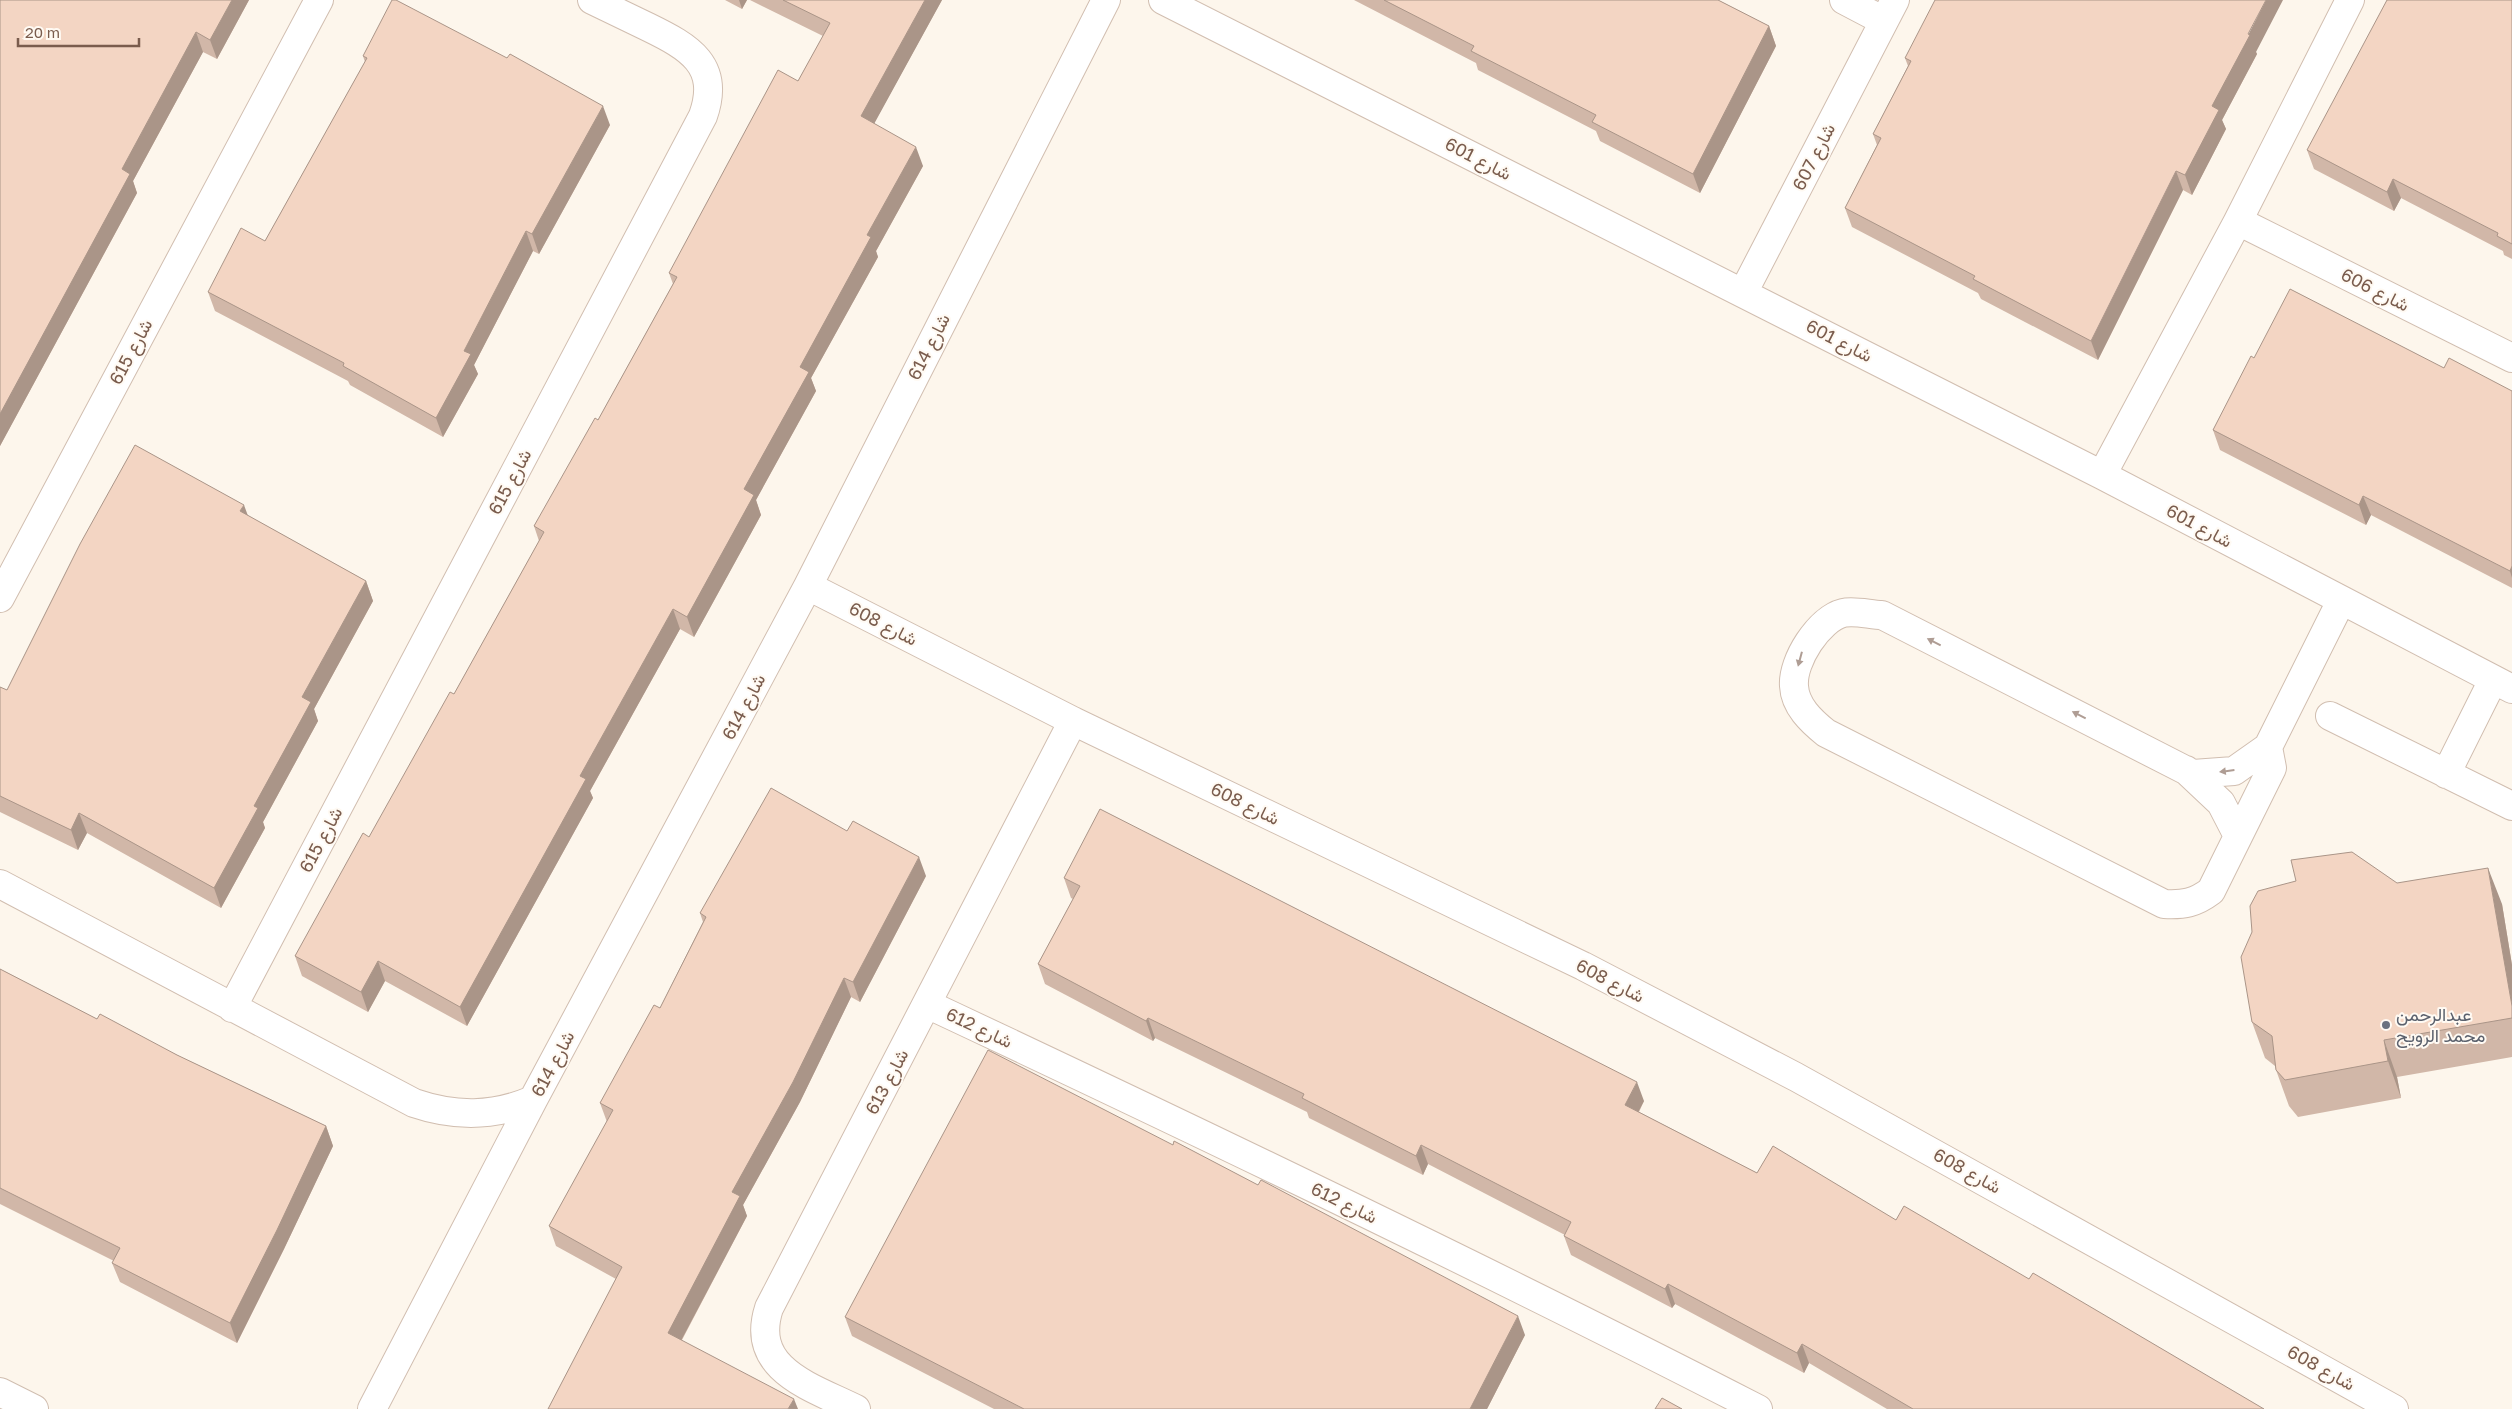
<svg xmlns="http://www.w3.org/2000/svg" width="2512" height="1409" font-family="'Golos Text',Vazirmatn,sans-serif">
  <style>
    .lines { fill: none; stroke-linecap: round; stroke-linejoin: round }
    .minor-casing { stroke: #d1beb0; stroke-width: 30 }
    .minor { stroke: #fff; stroke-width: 28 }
    .wall { fill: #d1b7a8 }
    .shaded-wall { fill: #aa9588 }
    .building { fill: #f3d5c3; stroke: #aa9588 }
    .oneway { fill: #af9d94 }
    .worship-dot { fill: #6b7280; stroke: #fffaf3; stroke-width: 2 }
    .labels { text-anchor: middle; stroke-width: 4; stroke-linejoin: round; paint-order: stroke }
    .street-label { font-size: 18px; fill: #7a5c4d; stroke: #fffaf3 }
    .worship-label { font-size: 18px; fill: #5b616d; stroke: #fffaf3; text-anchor: start }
  </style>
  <rect width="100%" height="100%" fill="#fdf6ec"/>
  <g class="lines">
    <defs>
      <path id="minor" d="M 1163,0 L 2102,475 L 2512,689
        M 1844,0 L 1884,21
        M 2238,221 L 2512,358
        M 1743,293 L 1895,0
        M 2102,475 L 2238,221 L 2350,0
        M 808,586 L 1073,721 L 1583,966 L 1796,1077 L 2394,1409
        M 0,598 L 319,0
        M 2330,716 L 2512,806
        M 2268,747 L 2272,768 L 2211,891 C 2195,903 2184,905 2164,904 L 1826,733 C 1811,721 1795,706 1794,686 C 1792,661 1819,619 1843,613 C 1854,610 1871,615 1882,615 L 2193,774 L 2234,771 L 2268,747 L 2341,601
        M 2186,770 L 2221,803 L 2238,836
        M 2446,774 L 2493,680
        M 0,884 L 414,1103 C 455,1117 493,1117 533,1100
        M 927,1004 C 1206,1135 1484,1268 1758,1409
        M 232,1008 L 703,116 C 721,65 689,47 648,27 C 629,18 611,9 592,0
        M 0,1392 L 34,1409
        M 372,1409 L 533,1100 L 808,586 L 1106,0
        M 856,1409 C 812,1387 749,1370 769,1308 L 1073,721"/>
    </defs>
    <!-- minor casing -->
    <use href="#minor" class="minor-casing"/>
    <!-- minor -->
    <use href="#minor" class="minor"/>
  </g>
  <!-- wall -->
  <path class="wall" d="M 0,0 L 249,0 L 217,59 L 203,52 L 133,181 L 137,193 L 0,446 Z
    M 725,0 L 747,0 L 742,9 Z
    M 750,0 L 942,0 L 874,123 L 923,166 L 876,251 L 878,257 L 811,378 L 816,391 L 756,500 L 761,515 L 694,637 L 680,629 L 590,791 L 593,798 L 467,1026 L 385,981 L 368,1012 L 302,976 L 295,956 L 369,837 L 454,694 L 539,541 L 534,526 L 598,420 L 673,284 L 669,273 L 798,81 L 823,36 Z
    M 1354,0 L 1718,0 L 1769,26 L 1776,46 L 1700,193 L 1600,141 L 1596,131 L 1478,70 L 1476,63 Z
    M 2512,0 L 2512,259 L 2504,255 L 2503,251 L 2401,198 L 2394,211 L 2314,169 L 2307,150 Z
    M 2256,52 L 2257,54 L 2222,120 L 2226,129 L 2192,195 L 2183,190 L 2098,360 L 1981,299 L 1978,293 L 1852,227 L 1845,208 L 1877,145 L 1873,134 L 1908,66 L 1905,58 Z
    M 363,56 L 610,125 L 539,254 L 533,251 L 474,365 L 478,374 L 443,437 L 350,385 L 348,381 L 215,311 L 208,292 L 265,241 L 365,62 Z
    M 2254,358 L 2444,368 L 2512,391 L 2512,588 L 2371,515 L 2366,525 L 2220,450 L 2213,430 Z
    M 247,515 L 366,581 L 373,601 L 314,709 L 318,721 L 263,822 L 265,828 L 221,908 L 87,833 L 78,850 L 0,812 L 0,687 L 7,690 Z
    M 926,876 L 860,1002 L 851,997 L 800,1102 L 743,1205 L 747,1216 L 682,1340 L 548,1409 L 616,1279 L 556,1246 L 549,1226 L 607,1122 L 600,1103 L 660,1008 L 703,922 L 700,913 Z
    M 1064,878 L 1644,1101 L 1639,1112 L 1757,1173 L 1896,1220 L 2029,1279 L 2264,1409 L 1887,1409 L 1809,1363 L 1804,1373 L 1675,1304 L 1672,1308 L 1571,1255 L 1564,1236 L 1565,1235 L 1428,1164 L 1423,1175 L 1309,1118 L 1307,1112 L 1155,1038 L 1153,1041 L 1045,984 L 1038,964 L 1073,899 L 1071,898 Z
    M 2397,883 L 2502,904 L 2512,965 L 2512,1057 L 2397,1077 L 2401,1098 L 2298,1117 L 2289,1106 L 2276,1070 L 2275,1066 L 2265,1058 L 2252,1022 Z
    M 0,969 L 97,1019 L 177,1055 L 326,1126 L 333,1146 L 284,1249 L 237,1343 L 120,1282 L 112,1263 L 114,1261 L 0,1204 Z
    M 845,1317 L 1525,1335 L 1487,1409 L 994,1409 L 852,1336 Z"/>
  <!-- shaded-wall -->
  <path class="shaded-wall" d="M 232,0 L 249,0 L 217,59 L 210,40 Z
    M 739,0 L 747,0 L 742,9 Z
    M 925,0 L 942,0 L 868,135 L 861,116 Z
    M 2266,0 L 2283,0 L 2256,52 L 2257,54 L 2222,120 L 2226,129 L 2192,195 L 2185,175 L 2212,106 Z
    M 1769,26 L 1776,46 L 1700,193 L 1693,174 Z
    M 196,32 L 203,52 L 133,181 L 137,193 L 0,446 L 0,414 L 122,169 Z
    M 603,106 L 610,125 L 539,254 L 532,234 Z
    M 916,147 L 923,166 L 876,251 L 878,257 L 811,378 L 816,391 L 756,500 L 761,515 L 694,637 L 687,617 L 744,489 L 800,367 L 867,235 Z
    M 2176,171 L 2183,190 L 2098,360 L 2091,341 Z
    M 2393,179 L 2401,198 L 2394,211 L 2387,192 Z
    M 526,231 L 533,251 L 474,365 L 478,374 L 443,437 L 436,418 L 464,351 Z
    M 2363,496 L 2371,515 L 2366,525 L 2359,505 Z
    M 244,505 L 251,524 L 240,511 Z
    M 2512,566 L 2512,578 L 2510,571 Z
    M 366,581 L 373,601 L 314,709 L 318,721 L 263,822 L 265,828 L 221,908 L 214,888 L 254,806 L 302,697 Z
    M 673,609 L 680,629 L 590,791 L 593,798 L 467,1026 L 460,1007 L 580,776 Z
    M 79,813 L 87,833 L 78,850 L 71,830 Z
    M 919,857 L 926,876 L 860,1002 L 853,982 Z
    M 2488,868 L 2502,904 L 2512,965 L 2512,1006 Z
    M 378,961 L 385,981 L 368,1012 L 361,992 Z
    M 844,978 L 851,997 L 800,1102 L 743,1205 L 747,1216 L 675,1352 L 668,1333 L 732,1192 Z
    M 1148,1018 L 1155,1038 L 1153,1041 L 1146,1021 Z
    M 2384,1040 L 2397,1077 L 2401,1098 L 2388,1061 Z
    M 1637,1082 L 1644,1101 L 1632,1124 L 1625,1105 Z
    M 326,1126 L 333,1146 L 284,1249 L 237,1343 L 230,1323 Z
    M 1421,1145 L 1428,1164 L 1423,1175 L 1416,1156 Z
    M 1668,1284 L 1675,1304 L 1672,1308 L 1665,1289 Z
    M 1518,1316 L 1525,1335 L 1487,1409 L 1470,1409 Z
    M 1802,1344 L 1809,1363 L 1804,1373 L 1797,1353 Z
    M 794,1399 L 798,1409 L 788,1409 Z"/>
  <!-- building -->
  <path class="building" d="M 0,0 L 232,0 L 210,40 L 196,32 L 122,169 L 130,174 L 0,414 Z
    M 392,0 L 396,0 L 507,58 L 510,54 L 603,106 L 532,234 L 526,231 L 464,351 L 471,354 L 436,418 L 343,366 L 344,363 L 208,292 L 241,228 L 265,241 L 367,58 L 363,56 Z
    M 783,0 L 925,0 L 861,116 L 916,147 L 867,235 L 871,237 L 800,367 L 809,372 L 744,489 L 754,495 L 687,617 L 673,609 L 580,776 L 586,779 L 460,1007 L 378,961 L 361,992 L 295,956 L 363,833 L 369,837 L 450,692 L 454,694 L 544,532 L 534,526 L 595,418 L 598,420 L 677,277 L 669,273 L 778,70 L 798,81 L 830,23 Z
    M 1384,0 L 1718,0 L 1769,26 L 1693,174 L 1592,122 L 1596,115 L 1471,51 L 1474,46 Z
    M 1935,0 L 2266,0 L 2248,34 L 2250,35 L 2212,106 L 2219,110 L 2185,175 L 2176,171 L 2091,341 L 1973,279 L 1975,276 L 1845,208 L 1881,138 L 1873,134 L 1911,61 L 1905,58 Z
    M 2387,0 L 2512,0 L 2512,244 L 2497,236 L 2498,233 L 2393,179 L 2387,192 L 2307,150 Z
    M 2290,289 L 2444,368 L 2449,358 L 2512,391 L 2512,566 L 2510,571 L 2363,496 L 2359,505 L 2213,430 L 2251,356 L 2254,358 Z
    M 135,445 L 244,505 L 240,511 L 366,581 L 302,697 L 311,702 L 254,806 L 258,808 L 214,888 L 79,813 L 71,830 L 0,796 L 0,687 L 7,690 L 80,544 Z
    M 771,788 L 847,831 L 853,821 L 919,857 L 853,982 L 844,978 L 793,1082 L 732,1192 L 740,1196 L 668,1333 L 794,1399 L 788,1409 L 548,1409 L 622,1267 L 549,1226 L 613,1110 L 600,1103 L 654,1005 L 660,1008 L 706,917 L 700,913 Z
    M 1100,809 L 1637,1082 L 1625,1105 L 1757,1173 L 1773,1146 L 1896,1220 L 1904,1206 L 2029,1279 L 2033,1273 L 2264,1409 L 1913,1409 L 1802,1344 L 1797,1353 L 1668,1284 L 1665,1289 L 1564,1236 L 1571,1222 L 1421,1145 L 1416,1156 L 1302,1098 L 1304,1094 L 1148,1018 L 1146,1021 L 1038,964 L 1080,886 L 1064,878 Z
    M 2352,852 L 2397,883 L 2488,868 L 2512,1006 L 2512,1018 L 2384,1040 L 2388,1061 L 2285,1080 L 2276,1070 L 2272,1036 L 2252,1022 L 2241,957 L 2252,932 L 2250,906 L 2258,891 L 2296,881 L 2291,860 Z
    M 0,969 L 97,1019 L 100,1014 L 177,1055 L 326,1126 L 277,1230 L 230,1323 L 112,1263 L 120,1248 L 0,1188 Z
    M 988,1050 L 1173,1145 L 1174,1141 L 1258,1185 L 1261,1180 L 1518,1316 L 1470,1409 L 1024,1409 L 845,1317 Z
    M 1662,1398 L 1682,1409 L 1655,1409 Z"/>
  <!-- one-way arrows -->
  <defs><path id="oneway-solid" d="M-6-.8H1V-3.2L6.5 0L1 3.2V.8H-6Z" transform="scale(1.25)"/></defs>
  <g class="oneway">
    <use href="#oneway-solid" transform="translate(1934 642) rotate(-153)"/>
    <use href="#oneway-solid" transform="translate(1800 659) rotate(105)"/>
    <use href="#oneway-solid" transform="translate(2079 715) rotate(-153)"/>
    <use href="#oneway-solid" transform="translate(2227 771) rotate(173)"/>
  </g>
  <!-- markers -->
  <circle class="worship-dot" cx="2386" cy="1025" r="5"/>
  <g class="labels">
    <!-- street labels -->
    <g class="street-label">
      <text transform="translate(1814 157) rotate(-63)" y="6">شارع 607</text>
      <text transform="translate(1478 159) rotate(27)" y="6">شارع 601</text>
      <text transform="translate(2375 290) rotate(27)" y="6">شارع 606</text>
      <text transform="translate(1839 341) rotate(27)" y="6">شارع 601</text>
      <text transform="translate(929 347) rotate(-63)" y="6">شارع 614</text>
      <text transform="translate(131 352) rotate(-62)" y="6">شارع 615</text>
      <text transform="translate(510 482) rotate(-62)" y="6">شارع 615</text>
      <text transform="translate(2199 526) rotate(28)" y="6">شارع 601</text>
      <text transform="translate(883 624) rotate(27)" y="6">شارع 608</text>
      <text transform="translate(744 707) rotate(-62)" y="6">شارع 614</text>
      <text transform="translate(1245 804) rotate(26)" y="6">شارع 608</text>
      <text transform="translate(321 840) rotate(-62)" y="6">شارع 615</text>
      <text transform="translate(1610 981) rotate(27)" y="6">شارع 608</text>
      <text transform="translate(979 1028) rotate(25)" y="6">شارع 612</text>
      <text transform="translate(553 1064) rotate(-62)" y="6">شارع 614</text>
      <text transform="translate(887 1082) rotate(-62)" y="6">شارع 613</text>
      <text transform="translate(1967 1171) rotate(29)" y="6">شارع 608</text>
      <text transform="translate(1344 1203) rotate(26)" y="6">شارع 612</text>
      <text transform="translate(2321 1368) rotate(29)" y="6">شارع 608</text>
    </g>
    <!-- worship labels -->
    <g class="worship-label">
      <text x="2396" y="1021">عبدالرحمن<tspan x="2396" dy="21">محمد الرويح</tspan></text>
    </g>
  </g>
  <!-- scale -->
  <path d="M18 38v8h121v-8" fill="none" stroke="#7a5c4d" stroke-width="2.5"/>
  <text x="25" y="38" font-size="15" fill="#7a5c4d" stroke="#fffaf3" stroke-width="4" paint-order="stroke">20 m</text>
</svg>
